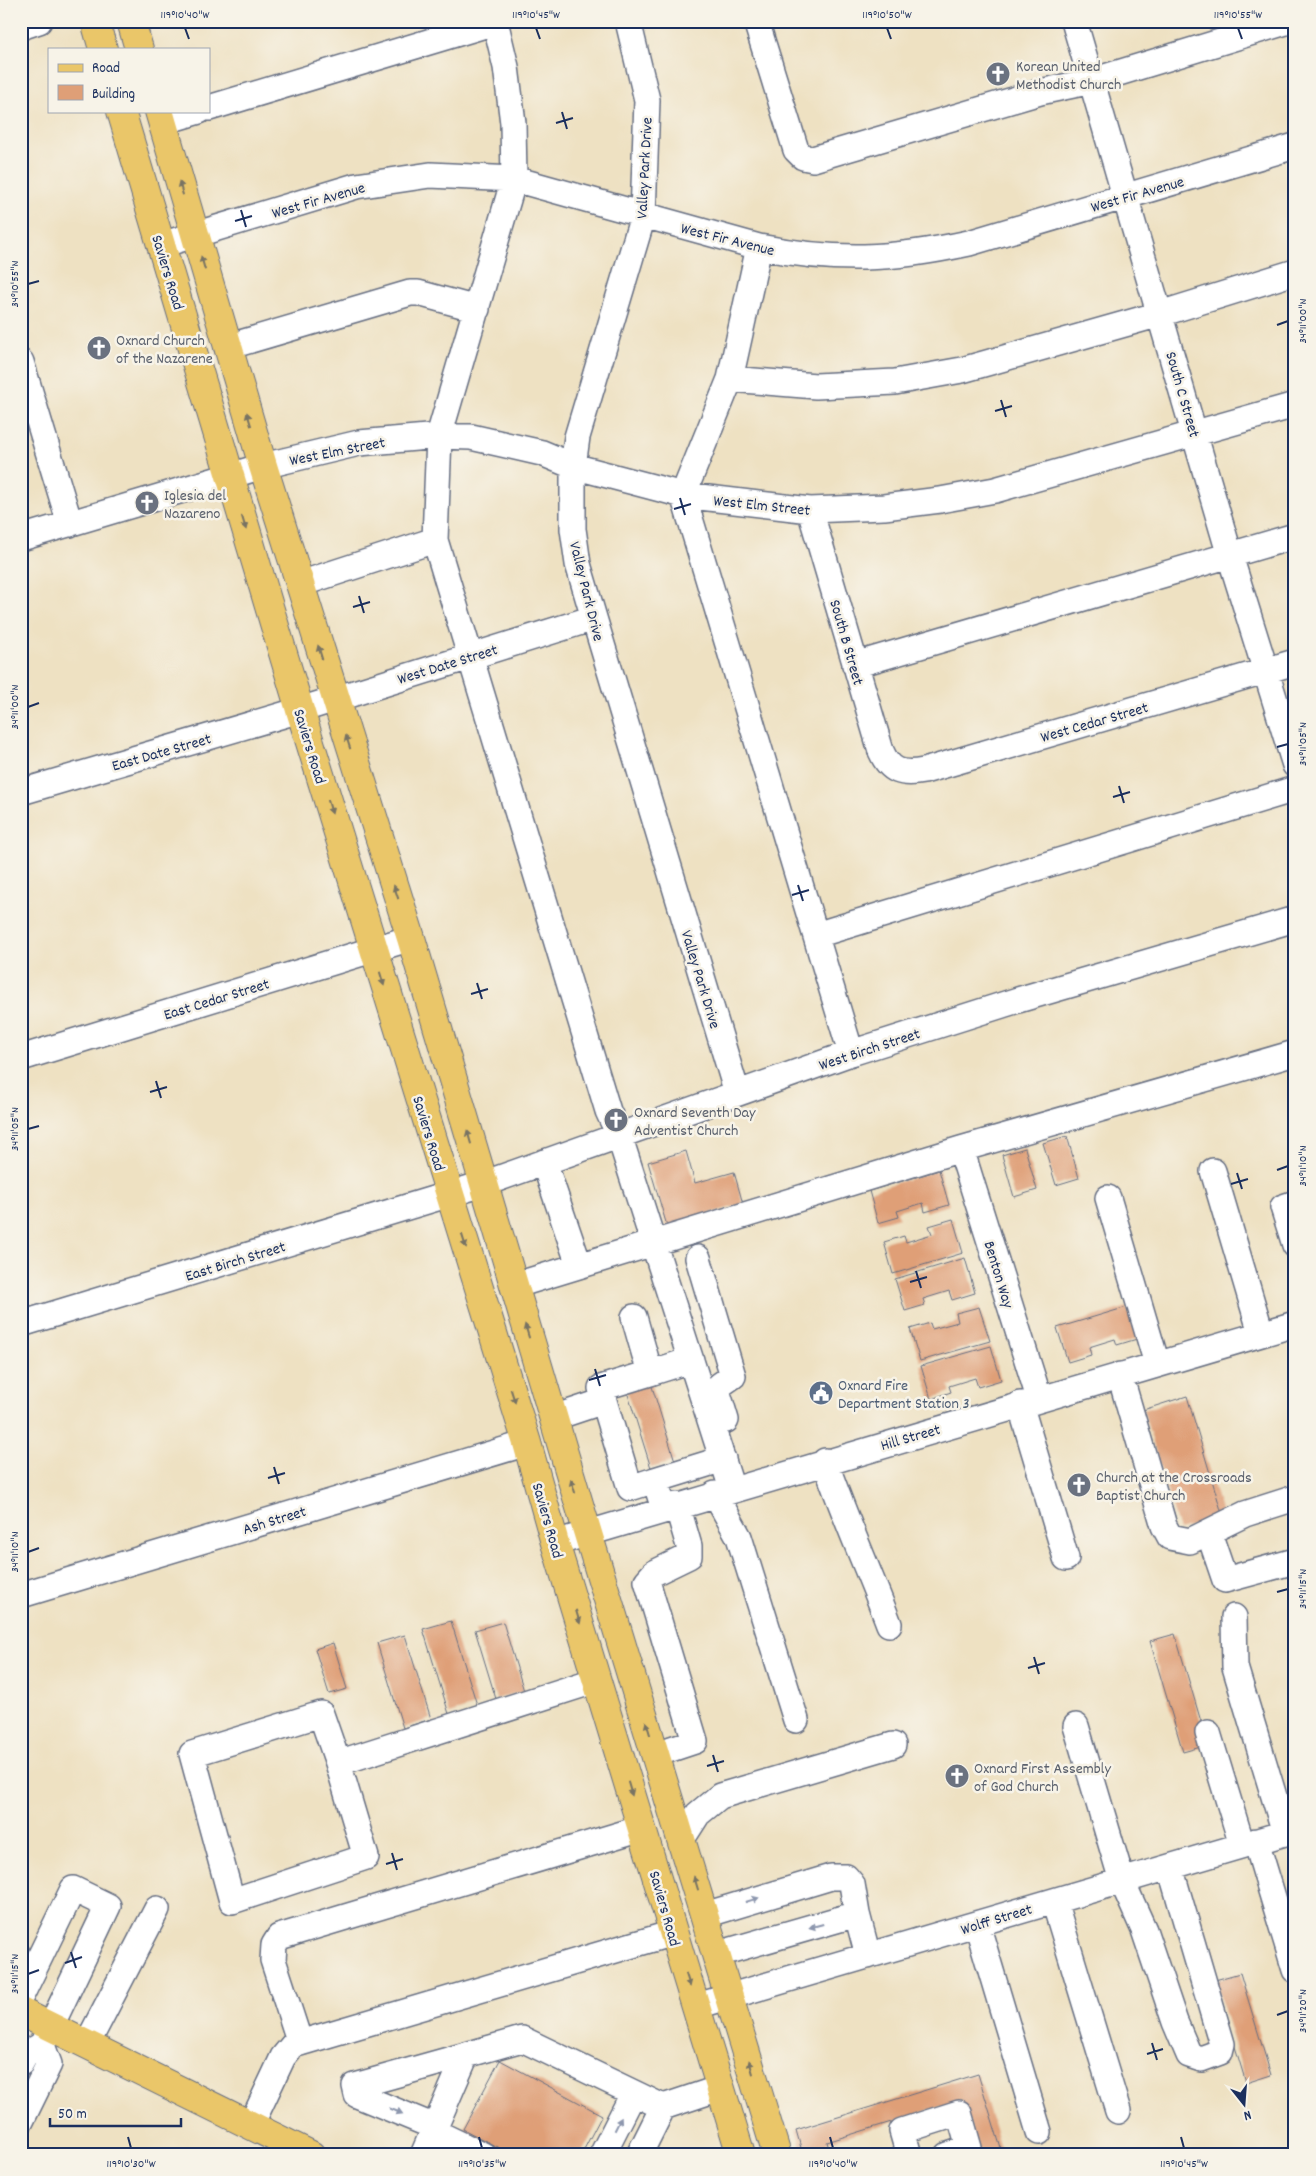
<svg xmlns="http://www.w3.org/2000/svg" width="1316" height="2176" font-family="Dekko,sans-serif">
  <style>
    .building { fill: #df9f77 }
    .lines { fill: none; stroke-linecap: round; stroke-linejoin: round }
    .minor-casing { stroke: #656d81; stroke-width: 28 }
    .major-casing { stroke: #656d81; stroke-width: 30 }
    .minor { stroke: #fff; stroke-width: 25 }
    .major { stroke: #eac669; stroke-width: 28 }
    .oneway { fill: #787363 }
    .oneway2 { fill: #8d97ae }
    .ticks { fill: none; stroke: #1b2f5e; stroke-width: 2 }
    .labels { text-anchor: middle; stroke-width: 5; stroke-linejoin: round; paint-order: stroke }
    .worship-label { font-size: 16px; fill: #5b616d; stroke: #f7f3e8; text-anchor: start }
    .street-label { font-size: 16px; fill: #1b2f5e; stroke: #f7f3e8 }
    .service-label { font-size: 16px; fill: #4e5e75; stroke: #f7f3e8; text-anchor: start }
    .neatline { fill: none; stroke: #1b2f5e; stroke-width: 2 }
    .ticks-label { font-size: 12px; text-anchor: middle; fill: #1b2f5e }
  </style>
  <rect width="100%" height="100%" fill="#f7f3e8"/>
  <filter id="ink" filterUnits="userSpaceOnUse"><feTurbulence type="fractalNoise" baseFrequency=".02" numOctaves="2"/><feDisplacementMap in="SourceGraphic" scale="10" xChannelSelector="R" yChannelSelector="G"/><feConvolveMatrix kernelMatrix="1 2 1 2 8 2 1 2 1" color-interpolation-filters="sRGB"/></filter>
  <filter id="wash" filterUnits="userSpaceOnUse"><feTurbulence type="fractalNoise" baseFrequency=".0096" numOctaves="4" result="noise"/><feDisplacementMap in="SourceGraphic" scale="20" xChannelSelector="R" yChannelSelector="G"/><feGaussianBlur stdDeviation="1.12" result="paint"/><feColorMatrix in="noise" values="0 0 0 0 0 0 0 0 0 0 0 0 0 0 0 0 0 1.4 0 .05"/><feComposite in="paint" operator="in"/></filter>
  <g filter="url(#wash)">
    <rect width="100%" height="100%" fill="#eee1c2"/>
    <g id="blocks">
      <!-- building -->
      <path class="building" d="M 1067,1136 L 1079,1178 L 1056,1185 L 1043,1143 Z
        M 1025,1148 L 1037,1190 L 1014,1197 L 1002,1155 Z
        M 686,1151 L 695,1183 L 734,1172 L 743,1204 L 667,1226 L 648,1162 Z
        M 939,1170 L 949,1205 L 925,1212 L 923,1203 L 897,1211 L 899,1217 L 878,1223 L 869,1191 Z
        M 953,1219 L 963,1253 L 893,1274 L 884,1242 L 904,1236 L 906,1242 L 932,1234 L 929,1226 Z
        M 965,1258 L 975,1293 L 952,1300 L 949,1291 L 923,1299 L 925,1305 L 905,1311 L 895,1279 Z
        M 979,1307 L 990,1341 L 920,1361 L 910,1329 L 930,1323 L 932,1329 L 958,1322 L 956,1313 Z
        M 1127,1307 L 1137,1339 L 1117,1345 L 1115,1339 L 1089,1347 L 1091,1355 L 1068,1362 L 1057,1328 Z
        M 991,1346 L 1001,1380 L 978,1387 L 975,1378 L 949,1386 L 951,1392 L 931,1399 L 921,1366 Z
        M 650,1380 L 675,1461 L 651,1468 L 626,1388 Z
        M 1187,1396 L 1223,1517 L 1179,1530 L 1143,1410 Z
        M 451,1621 L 477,1705 L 449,1714 L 423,1629 Z
        M 503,1622 L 524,1691 L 496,1699 L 475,1630 Z
        M 1175,1634 L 1208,1745 L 1183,1752 L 1150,1641 Z
        M 405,1635 L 431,1719 L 403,1728 L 377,1643 Z
        M 333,1643 L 347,1689 L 329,1694 L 315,1649 Z
        M 1240,1973 L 1271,2075 L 1246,2083 L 1215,1980 Z
        M 500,2060 L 602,2115 L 581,2155 L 512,2155 L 463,2129 Z
        M 978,2074 L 1003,2155 L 968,2155 L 978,2151 L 962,2100 L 827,2142 L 831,2155 L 803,2155 L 796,2130 Z
        M 1105,2148 L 1108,2155 L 1083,2155 L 1083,2154 Z"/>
    </g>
  </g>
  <g filter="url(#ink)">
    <use href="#blocks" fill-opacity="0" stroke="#656d81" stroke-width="1"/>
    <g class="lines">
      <defs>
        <path id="minor" d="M 495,21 L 506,67 L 513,123 L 514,179 L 439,436 L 435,540 L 608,1111 L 619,1135 L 732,1489
          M 628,21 L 647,100 L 643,216 L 577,437 L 573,466 L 573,529 L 578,564 L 594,618 L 737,1093
          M 756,21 L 796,150 L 803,157 L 813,159 L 1040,92 L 1092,81 L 1289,21
          M 1074,21 L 1230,556 L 1295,765
          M 21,27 L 39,21
          M 209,108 L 495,22
          M 162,122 L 199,111
          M 161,245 L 356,186 L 430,175 L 514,179 L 759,247 C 838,262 891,260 969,243 L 1295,146
          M 759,247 L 730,379 L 683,495 L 851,1053
          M 227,347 L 410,293 L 418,293 L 477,309
          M 21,362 L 70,524
          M 730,379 L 816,386 L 895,382 L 962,370 L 1160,314 L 1295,272
          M 810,510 L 881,751 C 890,772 902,775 924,771 L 1295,662
          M 21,538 L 263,466 L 359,443 L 439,436 L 471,437 L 542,453 L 573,466 L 683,495 L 810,510 L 884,507 L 940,500 L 995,490 L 1295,405
          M 300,584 L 435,540
          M 855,665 L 1295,536
          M 21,792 L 300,710 L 594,618
          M 816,935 L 1295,789
          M 21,1058 L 411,938
          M 961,1149 L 1039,1398
          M 544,1162 L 579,1265
          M 1213,1171 L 1261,1333
          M 1108,1198 L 1157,1364
          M 1295,1203 L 1283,1207 L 1295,1245
          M 698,1258 L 733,1376 L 720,1385 L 717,1390 L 726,1420
          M 513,1286 L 961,1149 L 1295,1053
          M 21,1324 L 483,1184 L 851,1053 L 1018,1000 L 1295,919
          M 650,1373 L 691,1360
          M 1120,1375 L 1164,1526 L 1170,1537 L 1190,1541 L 1245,1514 L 1295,1498
          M 604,1401 L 601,1388 L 650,1373 L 634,1317
          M 1020,1404 L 1066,1558
          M 553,1418 L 604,1401 L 630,1488 L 655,1480 L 664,1509
          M 825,1461 C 844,1516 868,1569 889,1624
          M 655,1480 L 723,1459
          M 715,1494 L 739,1537 L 796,1720
          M 1209,1533 L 1225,1580 L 1295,1561
          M 555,1543 L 1295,1324
          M 21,1595 L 527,1443
          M 1234,1617 L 1235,1667 L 1285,1833
          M 1076,1726 L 1122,1881 L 1144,1930 L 1175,2022 L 1189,2055 L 1201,2059 L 1220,2052 L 1222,2044 L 1170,1867
          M 1208,1733 L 1242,1845
          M 656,1754 L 695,1741 L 647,1581 L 654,1573 L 689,1556 L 689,1546 L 677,1505
          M 338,1763 L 321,1714 L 192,1754 L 232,1901 L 366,1857 L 338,1763 L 597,1680
          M 682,1839 L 698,1814 L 720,1796 L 893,1745
          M 1256,1841 L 1295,1970
          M 1054,1901 L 1118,2111
          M 857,1914 L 868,1956
          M 705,1915 L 831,1877 L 846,1877 L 852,1884 L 857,1914 L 718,1954
          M 977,1924 L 1039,2132
          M 21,1996 L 73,1889 L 108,1906 L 42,2045 L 26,2054 L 21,2063
          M 697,2006 L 1295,1830
          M 300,2043 L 273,1960 L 274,1945 L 279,1937 L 642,1828
          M 87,2044 L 157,1909
          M 21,2121 L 49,2064 L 42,2045
          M 251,2125 L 283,2057 L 293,2045 L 673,1933
          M 435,2127 L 357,2095 L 355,2086 L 466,2055
          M 433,2131 L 483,2155
          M 423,2155 L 466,2055 L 522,2039 L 663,2107 L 720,2088
          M 602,2155 L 633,2094
          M 639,2155 L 663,2107
          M 909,2155 L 902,2131 L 959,2113 L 969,2148 L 948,2155"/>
        <path id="major" d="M 95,21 L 103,49
          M 131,21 L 139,49
          M 121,111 L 300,710 L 527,1443 L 555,1543 L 741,2155
          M 159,111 L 263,466 L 411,938 L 582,1514 L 777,2155
          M 21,2012 L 311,2155"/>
      </defs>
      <!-- minor casing -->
      <use href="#minor" class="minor-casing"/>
      <!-- major casing -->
      <use href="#major" class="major-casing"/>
      <!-- minor -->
      <use href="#minor" class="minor"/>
      <!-- major -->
      <use href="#major" class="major"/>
    </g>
    <!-- one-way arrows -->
    <defs><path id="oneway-solid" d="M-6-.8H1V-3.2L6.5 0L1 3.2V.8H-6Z" transform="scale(1.25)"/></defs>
    <g class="oneway">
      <use href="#oneway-solid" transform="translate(181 188) rotate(-106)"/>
      <use href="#oneway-solid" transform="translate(203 263) rotate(-106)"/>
      <use href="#oneway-solid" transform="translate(249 419) rotate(-107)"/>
      <use href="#oneway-solid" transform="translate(244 523) rotate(73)"/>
      <use href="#oneway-solid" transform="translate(320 652) rotate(-107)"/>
      <use href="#oneway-solid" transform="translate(348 742) rotate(-108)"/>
      <use href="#oneway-solid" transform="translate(330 807) rotate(73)"/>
      <use href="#oneway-solid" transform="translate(396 892) rotate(-108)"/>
      <use href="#oneway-solid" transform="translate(382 979) rotate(73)"/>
      <use href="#oneway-solid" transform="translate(469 1137) rotate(-106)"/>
      <use href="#oneway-solid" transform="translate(464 1241) rotate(72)"/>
      <use href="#oneway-solid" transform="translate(527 1331) rotate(-107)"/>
      <use href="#oneway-solid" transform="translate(513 1396) rotate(72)"/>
      <use href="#oneway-solid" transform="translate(573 1486) rotate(-107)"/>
      <use href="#oneway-solid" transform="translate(578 1617) rotate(73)"/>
      <use href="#oneway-solid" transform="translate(648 1728) rotate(-107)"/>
      <use href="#oneway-solid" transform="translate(630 1789) rotate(73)"/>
      <use href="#oneway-solid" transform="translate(696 1883) rotate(-107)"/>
      <use href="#oneway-solid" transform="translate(688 1980) rotate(72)"/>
      <use href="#oneway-solid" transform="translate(751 2067) rotate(-106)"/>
    </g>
    <g class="oneway2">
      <use href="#oneway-solid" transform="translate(752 1900) rotate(-17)"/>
      <use href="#oneway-solid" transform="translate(816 1926) rotate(165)"/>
      <use href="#oneway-solid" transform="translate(396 2111) rotate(23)"/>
      <use href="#oneway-solid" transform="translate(618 2124) rotate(-63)"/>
    </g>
  </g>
  <!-- ticks -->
  <path class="ticks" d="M 185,28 L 189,39M 536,28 L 540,39M 887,28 L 891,39M 1238,28 L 1242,39M 562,112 L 567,129M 556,123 L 573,118M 241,210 L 246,227M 235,221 L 252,216M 28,284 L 39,281M 1277,325 L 1288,321M 1001,400 L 1006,417M 995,411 L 1012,406M 680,498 L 685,515M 674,509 L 691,504M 359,596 L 364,613M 353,607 L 370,602M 28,707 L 39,703M 1277,747 L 1288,744M 1119,786 L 1124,803M 1113,797 L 1130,792M 798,885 L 803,901M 792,895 L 809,890M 477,983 L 482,999M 471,994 L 488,989M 156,1081 L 161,1098M 150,1092 L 167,1087M 28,1129 L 39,1126M 1277,1170 L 1288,1166M 1237,1173 L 1242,1189M 1231,1184 L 1248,1179M 916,1271 L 921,1288M 910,1282 L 927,1277M 595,1369 L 600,1386M 589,1380 L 606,1375M 274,1467 L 279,1484M 268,1478 L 285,1473M 28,1552 L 39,1548M 1277,1592 L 1288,1589M 1034,1657 L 1039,1674M 1028,1668 L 1045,1663M 713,1755 L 718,1772M 707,1766 L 724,1761M 392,1853 L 397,1870M 386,1864 L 403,1859M 71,1952 L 76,1968M 65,1963 L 82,1957M 28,1974 L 39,1970M 1277,2015 L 1288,2011M 1152,2043 L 1157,2060M 1147,2054 L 1163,2049M 128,2137 L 131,2148M 479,2137 L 482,2148M 830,2137 L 833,2148M 1181,2137 L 1184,2148"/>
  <!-- icons -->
  <defs>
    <symbol id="church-disc" viewBox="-11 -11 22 22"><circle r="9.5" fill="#6b7280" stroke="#f7f3e8"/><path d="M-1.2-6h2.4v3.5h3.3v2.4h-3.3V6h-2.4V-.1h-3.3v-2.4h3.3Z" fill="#fff"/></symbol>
    <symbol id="civic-disc" viewBox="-11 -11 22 22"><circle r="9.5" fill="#5c6f8a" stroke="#f7f3e8"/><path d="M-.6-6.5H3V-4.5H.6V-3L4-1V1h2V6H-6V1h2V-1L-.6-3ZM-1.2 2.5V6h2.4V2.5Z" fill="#fff"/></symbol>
  </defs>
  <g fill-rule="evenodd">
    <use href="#church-disc" x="984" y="60" width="28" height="28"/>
    <use href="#church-disc" x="85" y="334" width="28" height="28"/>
    <use href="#church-disc" x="133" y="489" width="28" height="28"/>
    <use href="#church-disc" x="602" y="1106" width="28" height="28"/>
    <use href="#civic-disc" x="807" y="1379" width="28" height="28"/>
    <use href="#church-disc" x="1065" y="1471" width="28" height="28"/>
    <use href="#church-disc" x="943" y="1762" width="28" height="28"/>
  </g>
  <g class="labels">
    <!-- worship labels -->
    <g class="worship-label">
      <text x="1016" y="71">Korean United<tspan x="1016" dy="18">Methodist Church</tspan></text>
      <text x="116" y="345">Oxnard Church<tspan x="116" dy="18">of the Nazarene</tspan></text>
      <text x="164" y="500">Iglesia del<tspan x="164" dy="18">Nazareno</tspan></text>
      <text x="634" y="1117">Oxnard Seventh Day<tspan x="634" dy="18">Adventist Church</tspan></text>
      <text x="1096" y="1482">Church at the Crossroads<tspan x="1096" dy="18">Baptist Church</tspan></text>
      <text x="974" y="1773">Oxnard First Assembly<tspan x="974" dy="18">of God Church</tspan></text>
    </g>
    <!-- street labels -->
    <g class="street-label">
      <text transform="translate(643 168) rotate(-87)" y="6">Valley Park Drive</text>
      <text transform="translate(1137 193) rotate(-16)" y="6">West Fir Avenue</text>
      <text transform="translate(318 199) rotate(-16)" y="6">West Fir Avenue</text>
      <text transform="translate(728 238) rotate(14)" y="6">West Fir Avenue</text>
      <text transform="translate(169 272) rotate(73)" y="6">Saviers Road</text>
      <text transform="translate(1184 394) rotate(74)" y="6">South C Street</text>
      <text transform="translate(337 450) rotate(-11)" y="6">West Elm Street</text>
      <text transform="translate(762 504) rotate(6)" y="6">West Elm Street</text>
      <text transform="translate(588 591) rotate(76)" y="6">Valley Park Drive</text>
      <text transform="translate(848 642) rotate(74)" y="6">South B Street</text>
      <text transform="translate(447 663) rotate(-17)" y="6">West Date Street</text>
      <text transform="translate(1094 721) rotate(-16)" y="6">West Cedar Street</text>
      <text transform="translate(311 746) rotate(73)" y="6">Saviers Road</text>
      <text transform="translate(161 751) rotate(-16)" y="6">East Date Street</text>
      <text transform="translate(702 979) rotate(73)" y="6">Valley Park Drive</text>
      <text transform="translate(216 998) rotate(-17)" y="6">East Cedar Street</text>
      <text transform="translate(869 1048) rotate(-18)" y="6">West Birch Street</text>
      <text transform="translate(430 1133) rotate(73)" y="6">Saviers Road</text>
      <text transform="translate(235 1260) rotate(-17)" y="6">East Birch Street</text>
      <text transform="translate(1000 1274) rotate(73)" y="6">Benton Way</text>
      <text transform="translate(910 1436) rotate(-16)" y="6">Hill Street</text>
      <text transform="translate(274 1519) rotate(-17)" y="6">Ash Street</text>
      <text transform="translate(549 1520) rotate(74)" y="6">Saviers Road</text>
      <text transform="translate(666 1908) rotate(74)" y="6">Saviers Road</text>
      <text transform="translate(996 1918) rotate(-17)" y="6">Wolff Street</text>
    </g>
    <!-- service labels -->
    <g class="service-label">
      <text x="838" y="1390">Oxnard Fire<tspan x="838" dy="18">Department Station 3</tspan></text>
    </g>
  </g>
  <!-- margin -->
  <rect width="1316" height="2176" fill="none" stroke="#f7f3e8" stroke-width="55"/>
  <!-- legend -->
  <rect x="48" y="48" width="162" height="65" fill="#f7f3e8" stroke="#9fa5b1"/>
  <rect x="58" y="64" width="25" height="8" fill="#eac669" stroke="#9fa5b1"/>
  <text x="92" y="72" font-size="15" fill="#1b2f5e">Road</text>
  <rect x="58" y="85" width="25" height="15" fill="#df9f77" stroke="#9fa5b1"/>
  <text x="92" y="98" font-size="15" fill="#1b2f5e">Building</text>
  <!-- north arrow -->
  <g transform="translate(1244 2104) rotate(163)" stroke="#f7f3e8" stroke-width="4" paint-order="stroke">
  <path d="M0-4L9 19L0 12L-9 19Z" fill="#1b2f5e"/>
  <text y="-8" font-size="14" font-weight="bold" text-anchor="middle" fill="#1b2f5e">N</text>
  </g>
  <!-- scale -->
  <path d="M50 2118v8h131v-8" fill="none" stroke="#1b2f5e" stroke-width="2.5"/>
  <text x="58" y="2118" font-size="15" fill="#1b2f5e" stroke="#f7f3e8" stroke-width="4" paint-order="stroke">50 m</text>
  <rect x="28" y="28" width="1260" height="2120" class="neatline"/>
  <g class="ticks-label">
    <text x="185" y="18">119°10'40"W</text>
    <text x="536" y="18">119°10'45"W</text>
    <text x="887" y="18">119°10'50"W</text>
    <text x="1238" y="18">119°10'55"W</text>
    <text transform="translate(14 284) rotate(-90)" y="4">34°10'55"N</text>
    <text transform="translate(1302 321) rotate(-90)" y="4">34°11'00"N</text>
    <text transform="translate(14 707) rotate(-90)" y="4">34°11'00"N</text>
    <text transform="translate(1302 744) rotate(-90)" y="4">34°11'05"N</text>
    <text transform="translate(14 1129) rotate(-90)" y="4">34°11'05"N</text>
    <text transform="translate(1302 1166) rotate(-90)" y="4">34°11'10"N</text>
    <text transform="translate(14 1552) rotate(-90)" y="4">34°11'10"N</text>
    <text transform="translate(1302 1589) rotate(-90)" y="4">34°11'15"N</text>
    <text transform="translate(14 1974) rotate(-90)" y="4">34°11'15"N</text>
    <text transform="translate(1302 2011) rotate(-90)" y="4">34°11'20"N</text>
    <text x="131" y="2167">119°10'30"W</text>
    <text x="482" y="2167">119°10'35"W</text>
    <text x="833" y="2167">119°10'40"W</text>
    <text x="1184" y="2167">119°10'45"W</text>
  </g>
</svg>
